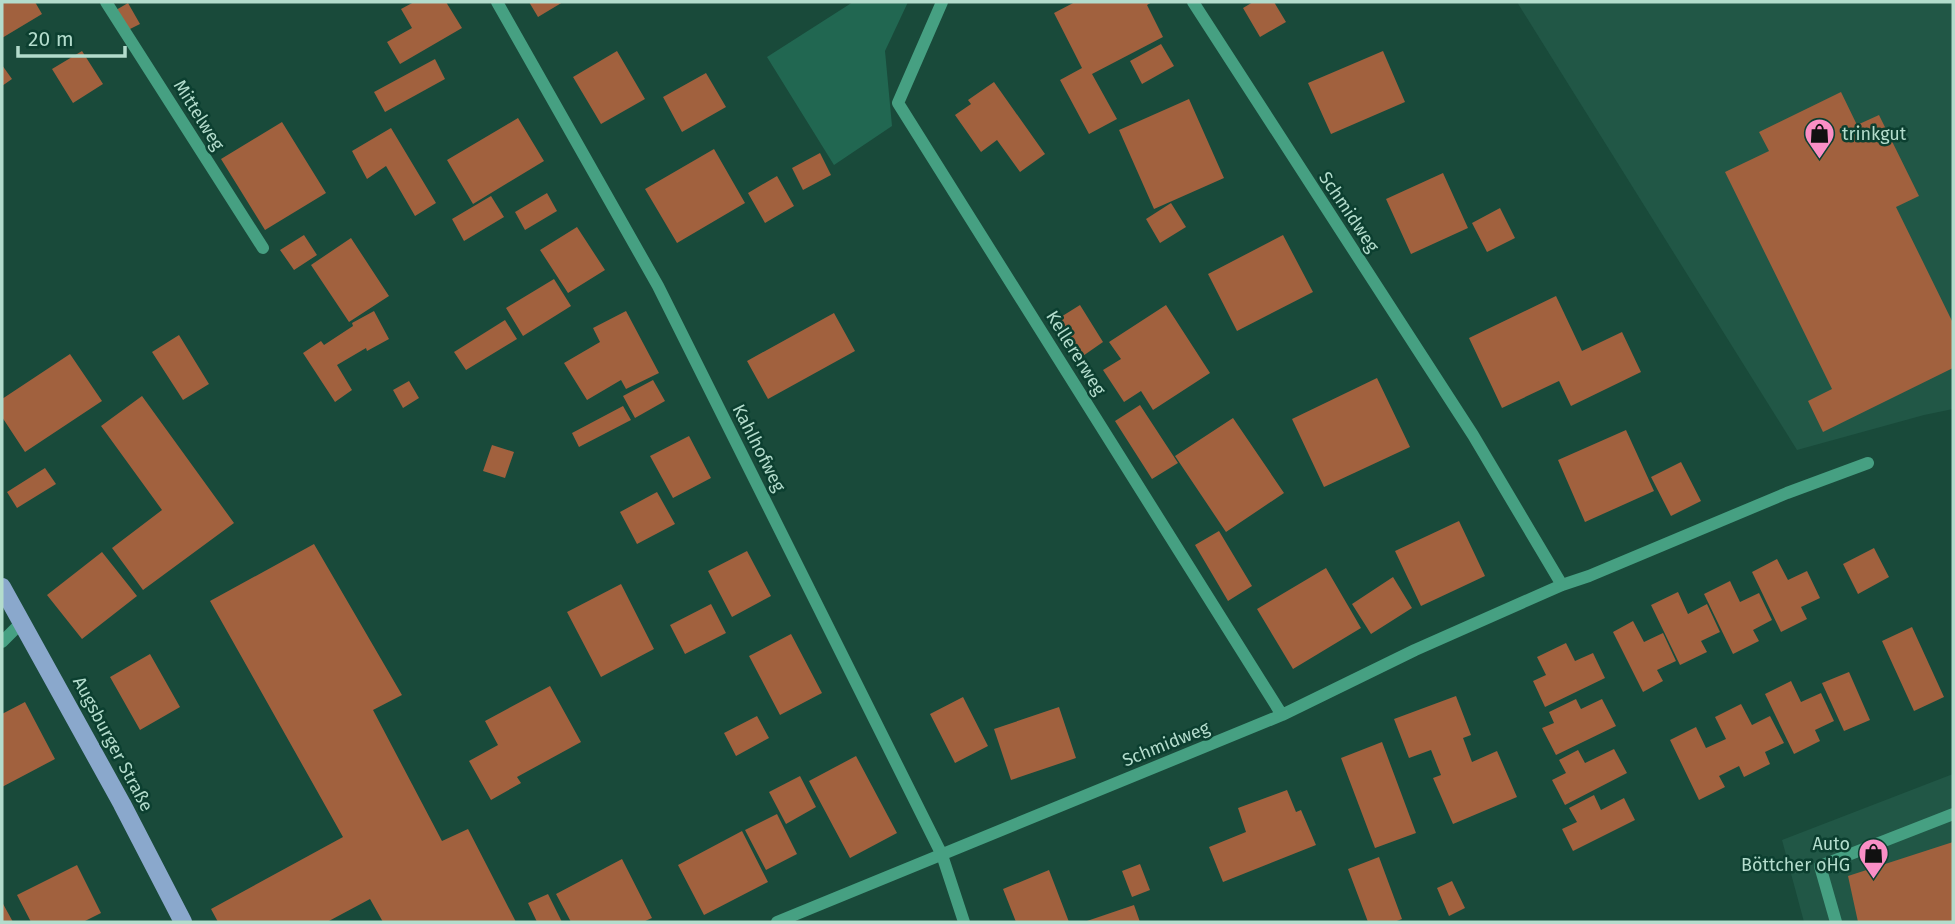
<svg xmlns="http://www.w3.org/2000/svg" width="1955" height="924" font-family="'Fira Sans',sans-serif">
  <style>
    .built { fill: #215746 }
    .green { fill: #216751 }
    .building { fill: #a1613e }
    .lines { fill: none; stroke-linecap: round; stroke-linejoin: round }
    .minor { stroke: #46a082; stroke-width: 12 }
    .major { stroke: #8aa8cc; stroke-width: 18 }
    .labels { text-anchor: middle; stroke-width: 5; stroke-linejoin: round; paint-order: stroke }
    .street-label { font-size: 18px; fill: #b3dccc; stroke: #0c3f30 }
    .poi-label { font-size: 18px; fill: #b3dccc; stroke: #0c3f30; text-anchor: start }
  </style>
  <rect width="100%" height="100%" fill="#194a3a"/>
  <!-- built -->
  <path class="built" d="M 1517,2 L 1953,2 L 1953,409 L 1924,415 L 1797,450 Z
    M 1953,774 L 1953,922 L 1804,922 L 1782,840 Z"/>
  <!-- green -->
  <path class="green" d="M 853,2 L 908,2 L 885,51 L 892,126 L 834,165 L 767,57 Z"/>
  <!-- building -->
  <path class="building" d="M 2,2 L 35,2 L 42,14 L 2,38 Z
    M 414,2 L 446,2 L 462,28 L 400,64 L 387,42 L 412,28 L 401,9 Z
    M 529,2 L 563,2 L 538,17 Z
    M 1075,2 L 1152,2 L 1147,5 L 1163,37 L 1092,74 L 1117,119 L 1089,134 L 1060,80 L 1082,68 L 1054,13 Z
    M 1253,2 L 1274,2 L 1286,22 L 1260,37 L 1243,8 Z
    M 128,3 L 140,24 L 128,30 L 116,10 Z
    M 1161,44 L 1174,66 L 1142,84 L 1130,61 Z
    M 82,51 L 103,84 L 73,103 L 52,69 Z
    M 617,51 L 645,99 L 601,124 L 573,77 Z
    M 1383,51 L 1405,102 L 1331,134 L 1308,83 Z
    M 435,59 L 445,79 L 385,112 L 374,92 Z
    M 2,65 L 12,79 L 2,86 Z
    M 706,73 L 726,107 L 682,132 L 663,97 Z
    M 994,82 L 1045,154 L 1020,172 L 997,140 L 981,152 L 955,115 L 971,104 L 968,100 Z
    M 1841,92 L 1857,125 L 1879,115 L 1919,196 L 1896,207 L 1953,323 L 1953,368 L 1823,432 L 1808,401 L 1832,389 L 1725,172 L 1769,151 L 1759,132 Z
    M 1189,99 L 1224,178 L 1154,209 L 1119,130 Z
    M 518,118 L 544,161 L 473,204 L 447,160 Z
    M 282,122 L 326,193 L 265,230 L 221,159 Z
    M 391,128 L 436,203 L 415,216 L 386,166 L 367,179 L 352,151 Z
    M 714,149 L 745,203 L 677,243 L 645,189 Z
    M 820,153 L 831,175 L 803,190 L 792,168 Z
    M 1443,173 L 1468,228 L 1411,254 L 1386,199 Z
    M 777,176 L 794,206 L 765,223 L 748,193 Z
    M 547,193 L 557,211 L 525,230 L 515,212 Z
    M 491,196 L 504,217 L 464,241 L 452,219 Z
    M 1171,203 L 1186,227 L 1160,243 L 1146,219 Z
    M 1500,208 L 1515,238 L 1487,252 L 1472,223 Z
    M 577,227 L 605,270 L 568,293 L 540,250 Z
    M 304,235 L 317,255 L 294,270 L 280,250 Z
    M 1283,235 L 1313,292 L 1237,331 L 1208,274 Z
    M 351,238 L 389,296 L 349,322 L 311,265 Z
    M 554,279 L 571,306 L 523,336 L 506,308 Z
    M 1556,296 L 1582,351 L 1622,332 L 1641,372 L 1571,406 L 1559,381 L 1502,408 L 1469,338 Z
    M 1080,305 L 1103,342 L 1080,358 L 1056,320 Z
    M 1166,305 L 1210,373 L 1153,410 L 1141,391 L 1124,402 L 1103,370 L 1121,359 L 1109,342 Z
    M 374,311 L 389,339 L 367,351 L 366,348 L 337,365 L 352,390 L 335,402 L 303,353 L 321,341 L 324,345 L 353,326 L 352,323 Z
    M 626,311 L 659,373 L 626,389 L 621,380 L 587,400 L 564,363 L 600,342 L 593,328 Z
    M 834,313 L 855,351 L 768,399 L 747,361 Z
    M 505,320 L 517,339 L 466,370 L 454,352 Z
    M 179,335 L 209,384 L 183,400 L 152,352 Z
    M 70,354 L 102,401 L 25,452 L 2,417 L 2,399 Z
    M 1377,378 L 1410,447 L 1324,487 L 1292,419 Z
    M 653,380 L 665,401 L 635,418 L 623,396 Z
    M 409,381 L 419,398 L 403,408 L 393,390 Z
    M 142,396 L 234,523 L 143,590 L 112,548 L 162,510 L 101,426 Z
    M 1140,405 L 1178,463 L 1152,479 L 1115,421 Z
    M 623,406 L 631,420 L 579,447 L 572,433 Z
    M 1233,418 L 1284,493 L 1226,532 L 1175,456 Z
    M 1626,430 L 1654,491 L 1585,522 L 1558,460 Z
    M 689,436 L 711,478 L 673,498 L 650,456 Z
    M 492,445 L 514,452 L 505,478 L 483,471 Z
    M 1681,462 L 1701,501 L 1671,516 L 1651,477 Z
    M 45,468 L 56,484 L 17,508 L 7,492 Z
    M 657,492 L 675,524 L 637,544 L 620,512 Z
    M 1459,521 L 1485,576 L 1421,606 L 1395,551 Z
    M 1219,531 L 1252,586 L 1228,601 L 1195,545 Z
    M 314,544 L 402,695 L 373,710 L 442,841 L 468,829 L 516,922 L 383,922 L 370,899 L 327,922 L 218,922 L 211,909 L 343,837 L 210,601 Z
    M 1874,548 L 1889,577 L 1858,594 L 1843,564 Z
    M 747,551 L 771,596 L 732,617 L 708,571 Z
    M 102,552 L 137,596 L 82,639 L 47,595 Z
    M 1777,559 L 1788,580 L 1807,571 L 1820,598 L 1801,607 L 1807,619 L 1781,632 L 1752,572 Z
    M 1326,568 L 1361,628 L 1293,669 L 1257,609 Z
    M 1393,577 L 1412,608 L 1371,634 L 1352,604 Z
    M 1730,581 L 1740,602 L 1759,593 L 1772,620 L 1753,630 L 1759,641 L 1733,654 L 1704,594 Z
    M 621,584 L 654,649 L 601,677 L 567,612 Z
    M 1678,592 L 1688,614 L 1707,604 L 1720,632 L 1701,641 L 1707,652 L 1680,665 L 1651,605 Z
    M 711,604 L 726,633 L 685,654 L 670,625 Z
    M 1633,621 L 1644,642 L 1663,633 L 1676,661 L 1657,670 L 1663,681 L 1643,692 L 1613,632 Z
    M 1912,627 L 1944,697 L 1914,711 L 1882,641 Z
    M 791,634 L 822,693 L 780,715 L 749,656 Z
    M 1566,643 L 1575,661 L 1593,653 L 1605,678 L 1545,707 L 1533,681 L 1546,675 L 1537,657 Z
    M 150,654 L 180,707 L 140,730 L 110,677 Z
    M 1849,672 L 1870,720 L 1844,731 L 1822,683 Z
    M 1791,681 L 1801,702 L 1821,693 L 1834,721 L 1815,730 L 1820,741 L 1794,754 L 1765,694 Z
    M 550,686 L 581,742 L 517,777 L 521,783 L 491,800 L 469,761 L 498,745 L 485,721 Z
    M 1456,696 L 1471,735 L 1463,738 L 1472,762 L 1497,751 L 1517,797 L 1453,824 L 1433,778 L 1441,775 L 1431,750 L 1409,758 L 1394,719 Z
    M 963,697 L 988,746 L 955,763 L 930,714 Z
    M 1576,699 L 1581,709 L 1602,699 L 1616,726 L 1556,755 L 1542,728 L 1554,723 L 1549,712 Z
    M 25,702 L 55,759 L 2,787 L 2,714 Z
    M 1741,704 L 1752,725 L 1770,716 L 1784,743 L 1765,752 L 1770,764 L 1744,777 L 1739,766 L 1719,776 L 1725,787 L 1699,800 L 1670,740 L 1696,727 L 1706,748 L 1726,739 L 1715,717 Z
    M 1059,707 L 1076,758 L 1011,780 L 994,729 Z
    M 757,716 L 769,738 L 736,756 L 724,733 Z
    M 1382,742 L 1416,833 L 1375,848 L 1341,758 Z
    M 1614,749 L 1627,773 L 1565,805 L 1552,780 L 1566,773 L 1559,760 L 1578,750 L 1585,763 Z
    M 856,756 L 897,833 L 850,858 L 809,781 Z
    M 800,776 L 816,807 L 786,824 L 769,792 Z
    M 1287,790 L 1296,812 L 1301,810 L 1316,845 L 1223,882 L 1209,847 L 1246,832 L 1238,808 Z
    M 1594,795 L 1601,810 L 1624,798 L 1635,820 L 1573,851 L 1562,829 L 1577,822 L 1569,808 Z
    M 777,814 L 797,854 L 766,870 L 745,830 Z
    M 742,831 L 768,882 L 704,915 L 678,865 Z
    M 1953,842 L 1953,922 L 1858,922 L 1848,876 Z
    M 1379,857 L 1402,919 L 1394,922 L 1368,922 L 1348,869 Z
    M 622,859 L 652,918 L 643,922 L 571,922 L 556,894 Z
    M 1140,864 L 1150,890 L 1132,897 L 1122,871 Z
    M 77,865 L 101,913 L 83,922 L 31,922 L 17,895 Z
    M 1049,870 L 1069,922 L 1016,922 L 1003,889 Z
    M 1452,881 L 1465,908 L 1449,916 L 1437,888 Z
    M 548,894 L 562,922 L 537,922 L 528,903 Z
    M 2,902 L 13,922 L 2,922 Z
    M 1134,905 L 1140,922 L 1084,922 Z"/>
  <g class="lines">
    <!-- minor -->
    <path class="minor" d="M 106,2 L 263,248
      M 497,2 L 658,286 L 942,855 L 964,922
      M 942,2 L 898,103 L 1282,715
      M 1193,2 L 1473,435 L 1562,585
      M 2,642 L 22,622
      M 777,922 L 1282,715 L 1415,650 L 1562,585 L 1589,576 L 1787,493 L 1868,463
      M 1836,922 L 1820,866 L 1953,814"/>
    <!-- major -->
    <path class="major" d="M 2,587 L 122,804 L 183,922"/>
  </g>
  <!-- icons -->
  <defs>
    <symbol id="shop-pin" viewBox="-11 -11 22 30"><path d="M0 17L-7.5 6A9.5 9.5 0 1 1 7.5 6Z" fill="#fa8fc6" stroke="#0c3f30"/><path d="M-5-2.5h2.3a2.7 3.5 0 0 1 5.4 0H5L5.5 6h-11ZM-1.5-2.5h3a1.5 2.3 0 0 0-3 0Z" fill="#111"/></symbol>
  </defs>
  <g fill-rule="evenodd">
    <use href="#shop-pin" x="1802" y="116" width="35" height="47"/>
    <use href="#shop-pin" x="1856" y="836" width="35" height="47"/>
  </g>
  <g class="labels">
    <!-- street labels -->
    <g class="street-label">
      <text transform="translate(199 115) rotate(58)" y="6">Mittelweg</text>
      <text transform="translate(1349 212) rotate(56)" y="6">Schmidweg</text>
      <text transform="translate(1076 353) rotate(58)" y="6">Kellererweg</text>
      <text transform="translate(759 448) rotate(63)" y="6">Kahlhofweg</text>
      <text transform="translate(113 744) rotate(62)" y="6">Augsburger Straße</text>
      <text transform="translate(1166 744) rotate(-22)" y="6">Schmidweg</text>
    </g>
    <!-- poi labels -->
    <g class="poi-label">
      <text x="1842" y="140">trinkgut</text>
      <text x="1850" y="850" text-anchor="end">Auto<tspan x="1850" dy="21">Böttcher oHG</tspan></text>
    </g>
  </g>
  <!-- border -->
  <rect width="1955" height="924" fill="none" stroke="#b3dccc" stroke-width="7"/>
  <!-- scale -->
  <path d="M18 46v10h107v-10" fill="none" stroke="#b3dccc" stroke-width="3.5"/>
  <text x="28" y="46" font-size="21" fill="#b3dccc" stroke="#0c3f30" stroke-width="5" paint-order="stroke">20 m</text>
</svg>
